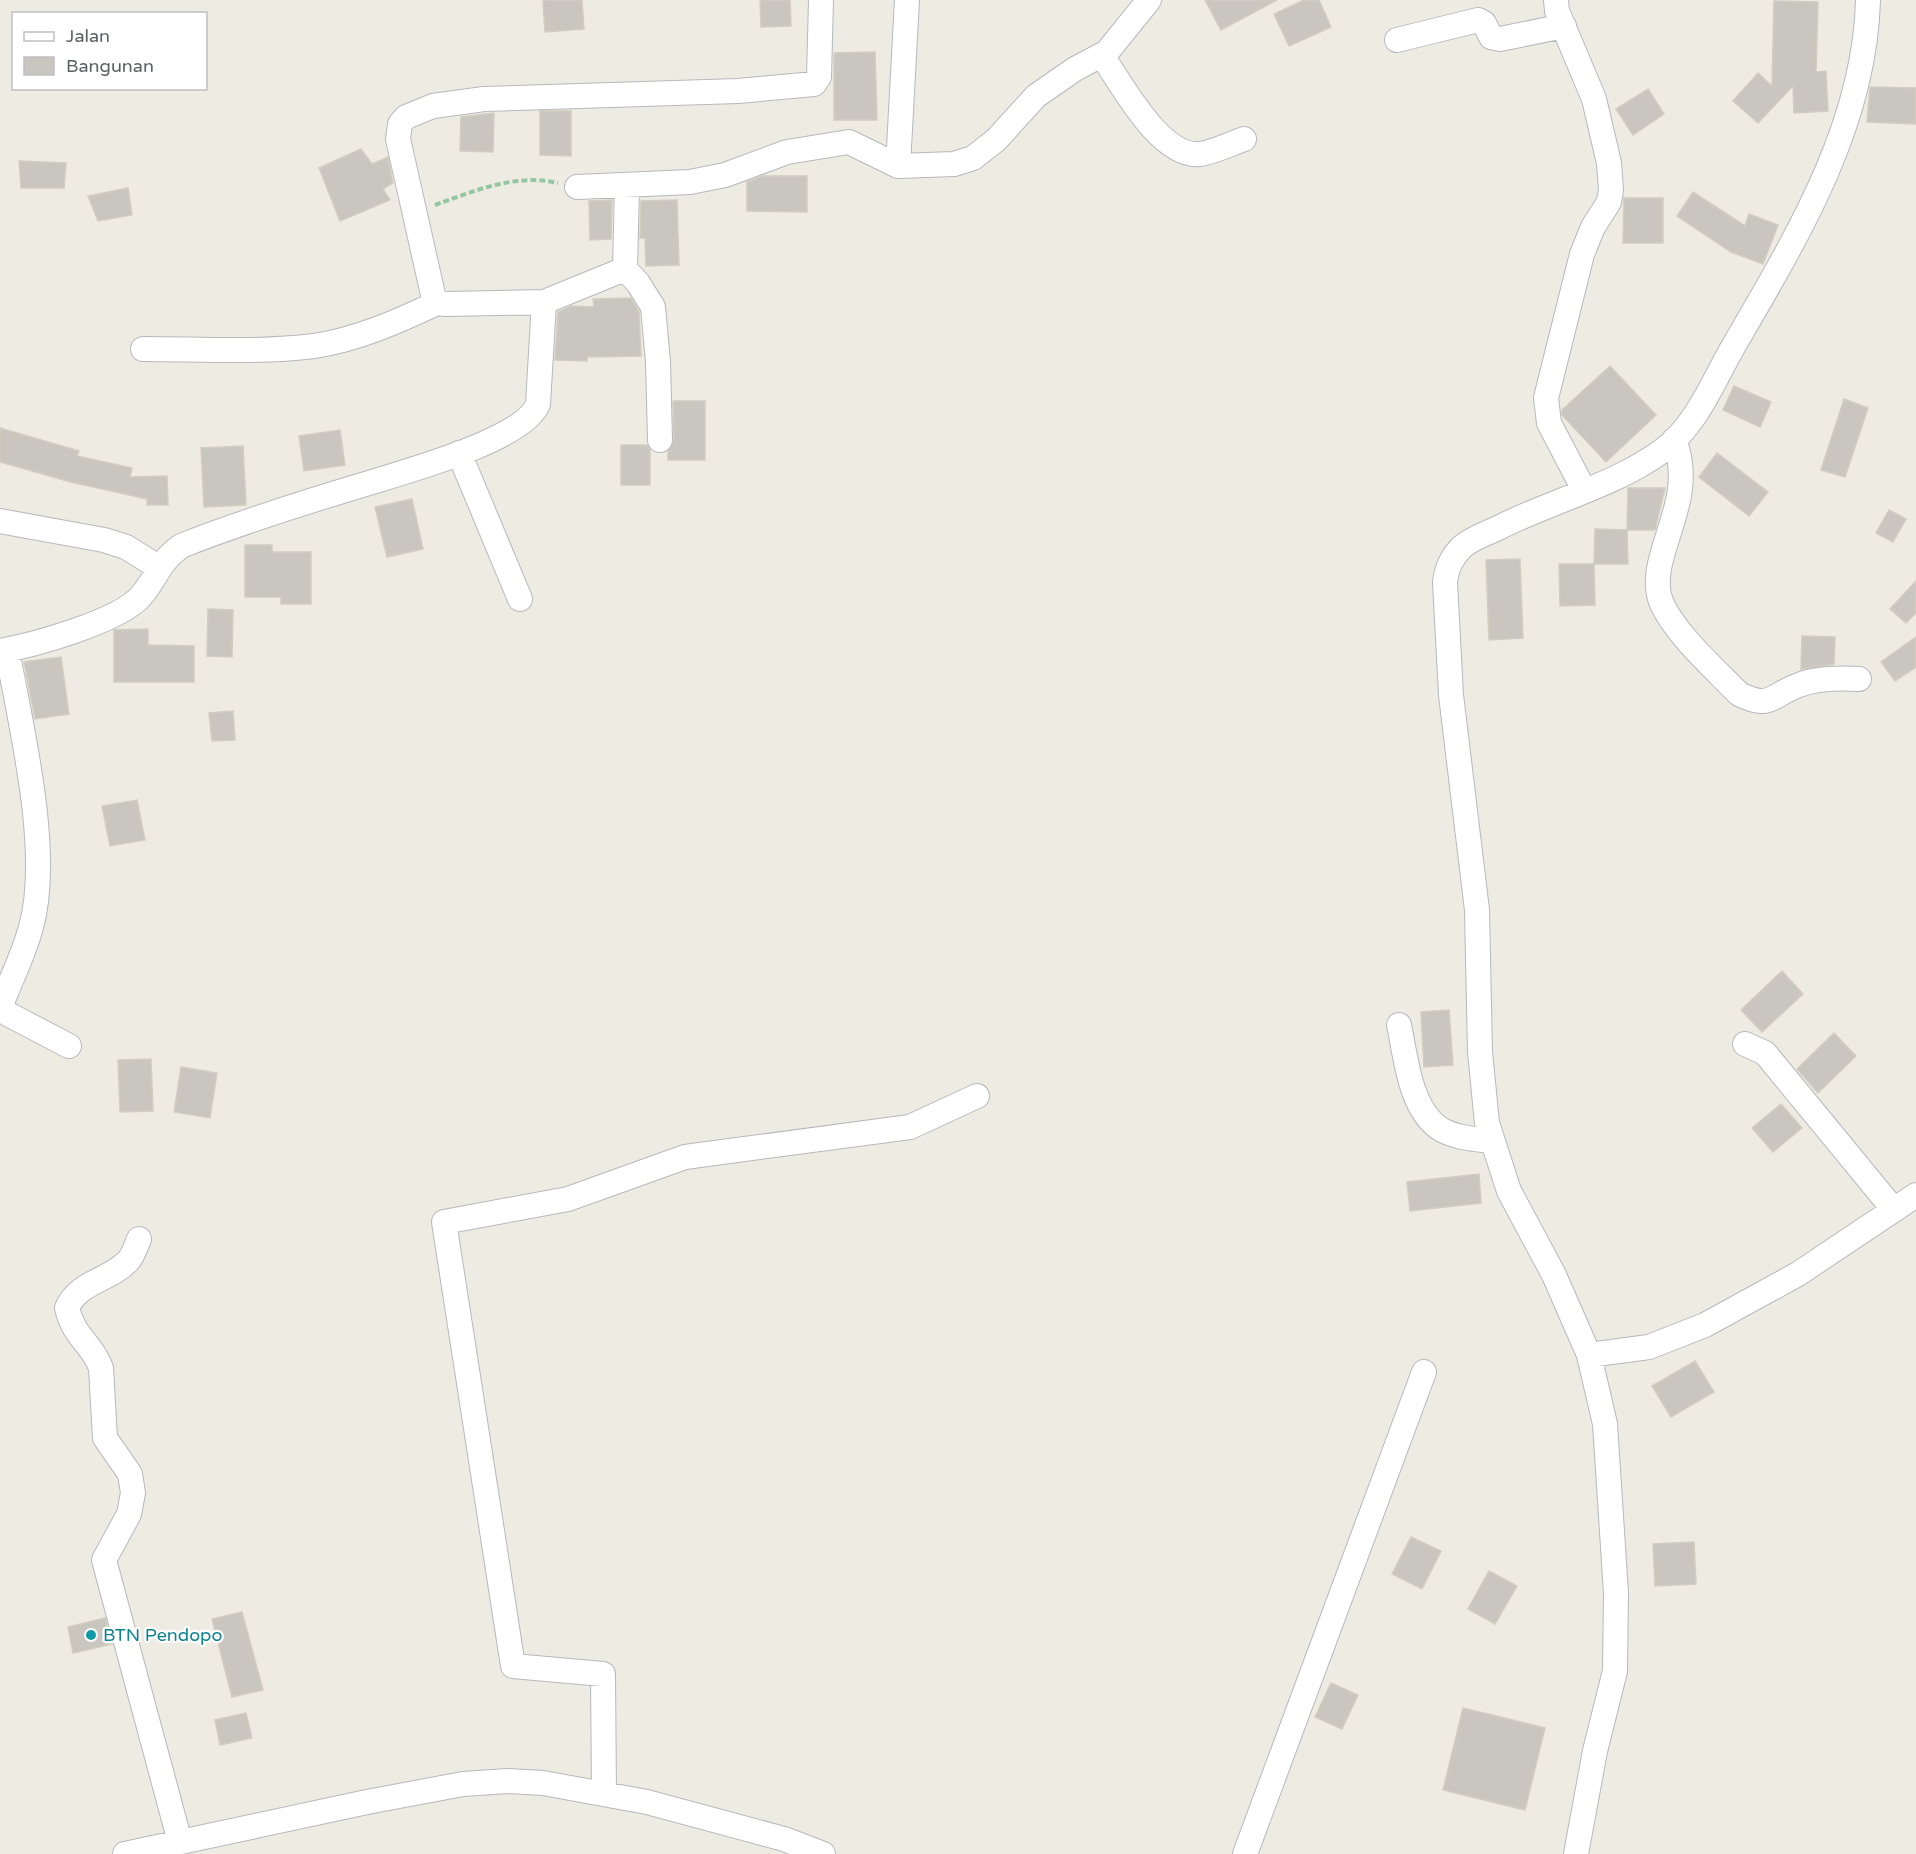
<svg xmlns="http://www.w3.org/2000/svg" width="1916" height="1854" font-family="'Varela Round',sans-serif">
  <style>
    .building { fill: #c9c6bf; stroke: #d3cdc0; stroke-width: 1.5 }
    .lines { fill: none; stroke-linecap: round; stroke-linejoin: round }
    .minor-casing { stroke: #b5b9bd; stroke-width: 26 }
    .path { stroke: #95c6a2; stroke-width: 4; stroke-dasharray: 6 3; stroke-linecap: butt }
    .minor { stroke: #fff; stroke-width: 24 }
    .culture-dot { fill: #0f9aa8; stroke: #fff; stroke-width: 2 }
    .labels { text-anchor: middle; stroke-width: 4.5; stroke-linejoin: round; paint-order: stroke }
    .culture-label { font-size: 18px; fill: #0d838f; stroke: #fff; text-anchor: start }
  </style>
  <rect width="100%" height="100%" fill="#eeebe2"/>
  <!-- building -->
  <path class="building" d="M 543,0 L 582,0 L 584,29 L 545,32 Z
    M 760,0 L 790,0 L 791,26 L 761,27 Z
    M 1205,0 L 1277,0 L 1221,30 Z
    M 1304,0 L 1319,0 L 1331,27 L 1289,46 L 1274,14 Z
    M 1774,1 L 1818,2 L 1816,72 L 1826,71 L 1828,111 L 1794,113 L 1793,86 L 1758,123 L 1733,101 L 1758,73 L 1772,86 Z
    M 875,52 L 877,120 L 834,120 L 834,53 Z
    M 1870,87 L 1916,88 L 1916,124 L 1867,122 Z
    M 1648,89 L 1664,114 L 1633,135 L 1616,109 Z
    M 540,111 L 571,111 L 571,156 L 540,155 Z
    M 494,113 L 493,152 L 460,151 L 461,117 Z
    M 361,149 L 372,164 L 388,157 L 393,183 L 383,189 L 390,200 L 340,221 L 319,168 Z
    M 19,161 L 66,163 L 64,188 L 21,188 Z
    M 763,176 L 807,176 L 807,212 L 747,211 L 747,182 Z
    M 128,188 L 132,215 L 98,221 L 88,196 Z
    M 1693,192 L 1745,226 L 1749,214 L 1778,225 L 1763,264 L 1731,252 L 1677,216 Z
    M 1624,198 L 1663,198 L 1663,243 L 1623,243 Z
    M 612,200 L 611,239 L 590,240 L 589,201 Z
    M 677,200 L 679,265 L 646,266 L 645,238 L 640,238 L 641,201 Z
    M 631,298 L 639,312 L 641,356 L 587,357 L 587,361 L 555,360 L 558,312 L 571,306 L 594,307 L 593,299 Z
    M 1610,366 L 1656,415 L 1606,462 L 1562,415 L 1562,410 Z
    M 1734,386 L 1771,402 L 1760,427 L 1723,410 Z
    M 1844,399 L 1868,408 L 1845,477 L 1821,470 Z
    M 673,401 L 705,401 L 705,460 L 668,460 L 668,452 L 674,440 Z
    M 0,428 L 79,451 L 77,456 L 132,468 L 130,477 L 167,476 L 168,505 L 147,505 L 147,499 L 71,482 L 0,462 Z
    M 340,430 L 345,465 L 304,471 L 299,436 Z
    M 621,445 L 647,445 L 650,449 L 650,485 L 621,485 Z
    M 243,446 L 246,505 L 204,507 L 201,448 Z
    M 1717,453 L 1768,492 L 1749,516 L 1699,477 Z
    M 1628,488 L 1665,488 L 1655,530 L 1627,530 Z
    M 412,499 L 423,549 L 387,557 L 375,507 Z
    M 1889,510 L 1906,519 L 1893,542 L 1876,533 Z
    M 1595,529 L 1627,530 L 1628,564 L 1594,564 Z
    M 245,545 L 272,545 L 272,552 L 311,552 L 311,604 L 281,604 L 281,597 L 245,597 Z
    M 1520,559 L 1523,638 L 1489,640 L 1486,560 Z
    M 1559,564 L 1594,564 L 1595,605 L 1560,606 Z
    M 1916,581 L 1916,613 L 1906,623 L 1890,609 Z
    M 208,609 L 233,610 L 232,657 L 207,656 Z
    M 148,629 L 148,645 L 194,646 L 194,682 L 114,682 L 114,630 Z
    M 1802,636 L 1835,637 L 1834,664 L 1801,669 Z
    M 1916,637 L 1916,667 L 1895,681 L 1881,662 Z
    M 61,657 L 69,714 L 35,719 L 24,662 Z
    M 233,711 L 235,740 L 212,741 L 209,713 Z
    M 137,800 L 145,840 L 110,846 L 102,806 Z
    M 1782,971 L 1803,994 L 1762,1032 L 1741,1010 Z
    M 1449,1010 L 1453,1065 L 1424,1067 L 1421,1012 Z
    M 1834,1033 L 1856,1056 L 1818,1093 L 1797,1069 Z
    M 151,1059 L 153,1111 L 120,1112 L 118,1060 Z
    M 181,1067 L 217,1073 L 210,1118 L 174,1112 Z
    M 1781,1104 L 1802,1128 L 1773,1152 L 1752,1128 Z
    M 1479,1174 L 1481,1203 L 1410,1211 L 1407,1182 Z
    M 1695,1361 L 1714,1392 L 1671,1417 L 1652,1386 Z
    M 1411,1537 L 1441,1551 L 1422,1589 L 1392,1574 Z
    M 1694,1542 L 1696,1584 L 1655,1586 L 1653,1544 Z
    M 1489,1571 L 1517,1586 L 1495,1624 L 1468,1609 Z
    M 242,1612 L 263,1690 L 232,1697 L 212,1619 Z
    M 105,1618 L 112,1644 L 73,1653 L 68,1627 Z
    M 1331,1683 L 1358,1695 L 1342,1729 L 1315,1717 Z
    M 1463,1708 L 1545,1728 L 1525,1810 L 1443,1790 Z
    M 246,1713 L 252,1738 L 220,1745 L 215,1720 Z"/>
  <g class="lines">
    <defs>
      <path id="minor" d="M 1556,0 L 1557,11 L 1594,99 L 1609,163 L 1611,190 L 1609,202 L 1593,227 L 1582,254 L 1546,398 L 1549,423 L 1584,490
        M 1397,40 L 1478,20 L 1484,23 L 1491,37 L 1500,39 L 1564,26
        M 1102,56 C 1122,84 1160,158 1200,154 C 1214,152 1230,144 1244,139
        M 898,166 L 954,164 L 973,158 L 996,140 L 1036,96 L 1075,69 L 1107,52 L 1149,0
        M 577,187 L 690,182 L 725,175 L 787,152 L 849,142 L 898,166 L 907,0
        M 625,269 L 638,283 L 653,307 L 658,362 L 660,440
        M 544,302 L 446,304 L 437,303 L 434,299 L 398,139 L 400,124 L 406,117 L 433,106 L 484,99 L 738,91 L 814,84 L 819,77 L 821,0
        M 143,349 C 199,349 258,353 314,346 C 356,340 399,321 437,303
        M 1674,440 C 1700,504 1642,558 1662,604 C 1677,636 1715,669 1739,694 C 1771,710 1771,695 1799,685 C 1817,678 1839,678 1859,679
        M 459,453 L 520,599
        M 0,521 L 104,540 L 126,547 L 158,567
        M 7,650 C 21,726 52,853 31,927 C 24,954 11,979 1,1005 L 8,1014 L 69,1046
        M 0,651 C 34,645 120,621 141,596 C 158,576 158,563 181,546 C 239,523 299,504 359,486 C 396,474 524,441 538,404 L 544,302 L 625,269 L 627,186
        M 1399,1025 C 1406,1058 1410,1111 1442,1130 C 1457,1138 1475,1139 1492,1141
        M 1745,1044 L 1765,1053 L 1894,1210
        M 139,1239 C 136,1246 133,1256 128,1261 C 109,1281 79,1281 67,1308 C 74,1338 92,1343 101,1368 L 105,1438 L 130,1474 L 133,1493 L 129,1514 L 104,1560 L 180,1842
        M 1589,1355 L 1649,1347 L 1705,1325 L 1798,1274 L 1916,1195
        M 604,1794 L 603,1674 L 513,1666 L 444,1222 L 568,1199 L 685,1157 L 910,1127 L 977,1096
        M 125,1854 L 367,1802 L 463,1784 L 508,1781 L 543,1783 L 647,1802 L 784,1839 L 823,1854
        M 1245,1854 L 1424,1372
        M 1576,1854 L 1595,1751 L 1615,1671 L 1616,1593 L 1605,1424 L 1589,1355 L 1554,1275 L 1509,1191 L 1487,1123 L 1480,1052 L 1477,910 L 1451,695 L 1445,582 C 1447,568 1451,558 1462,547 C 1472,538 1486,534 1498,528 C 1551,501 1614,486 1662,451 C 1696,426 1713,382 1733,347 C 1795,240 1865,127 1868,0"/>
    </defs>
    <!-- minor casing -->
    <use href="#minor" class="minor-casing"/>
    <!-- path -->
    <path class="path" d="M 435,205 C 474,191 516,173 558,183"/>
    <!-- minor -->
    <use href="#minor" class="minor"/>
  </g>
  <!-- markers -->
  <circle class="culture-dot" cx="91" cy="1635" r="6"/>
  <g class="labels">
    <!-- culture labels -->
    <g class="culture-label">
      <text x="103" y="1641">BTN Pendopo</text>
    </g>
  </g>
  <!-- legend -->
  <rect x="12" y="12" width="195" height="78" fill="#ffffff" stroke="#bdbfc1" stroke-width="1.5"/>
  <rect x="24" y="32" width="30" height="9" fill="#ffffff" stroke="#bdbfc1" stroke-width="1.5"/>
  <text x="66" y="42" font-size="18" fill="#5b5f64">Jalan</text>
  <rect x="24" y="57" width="30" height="18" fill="#c9c6bf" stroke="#bdbfc1" stroke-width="1.5"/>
  <text x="66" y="72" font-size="18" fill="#5b5f64">Bangunan</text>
</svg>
